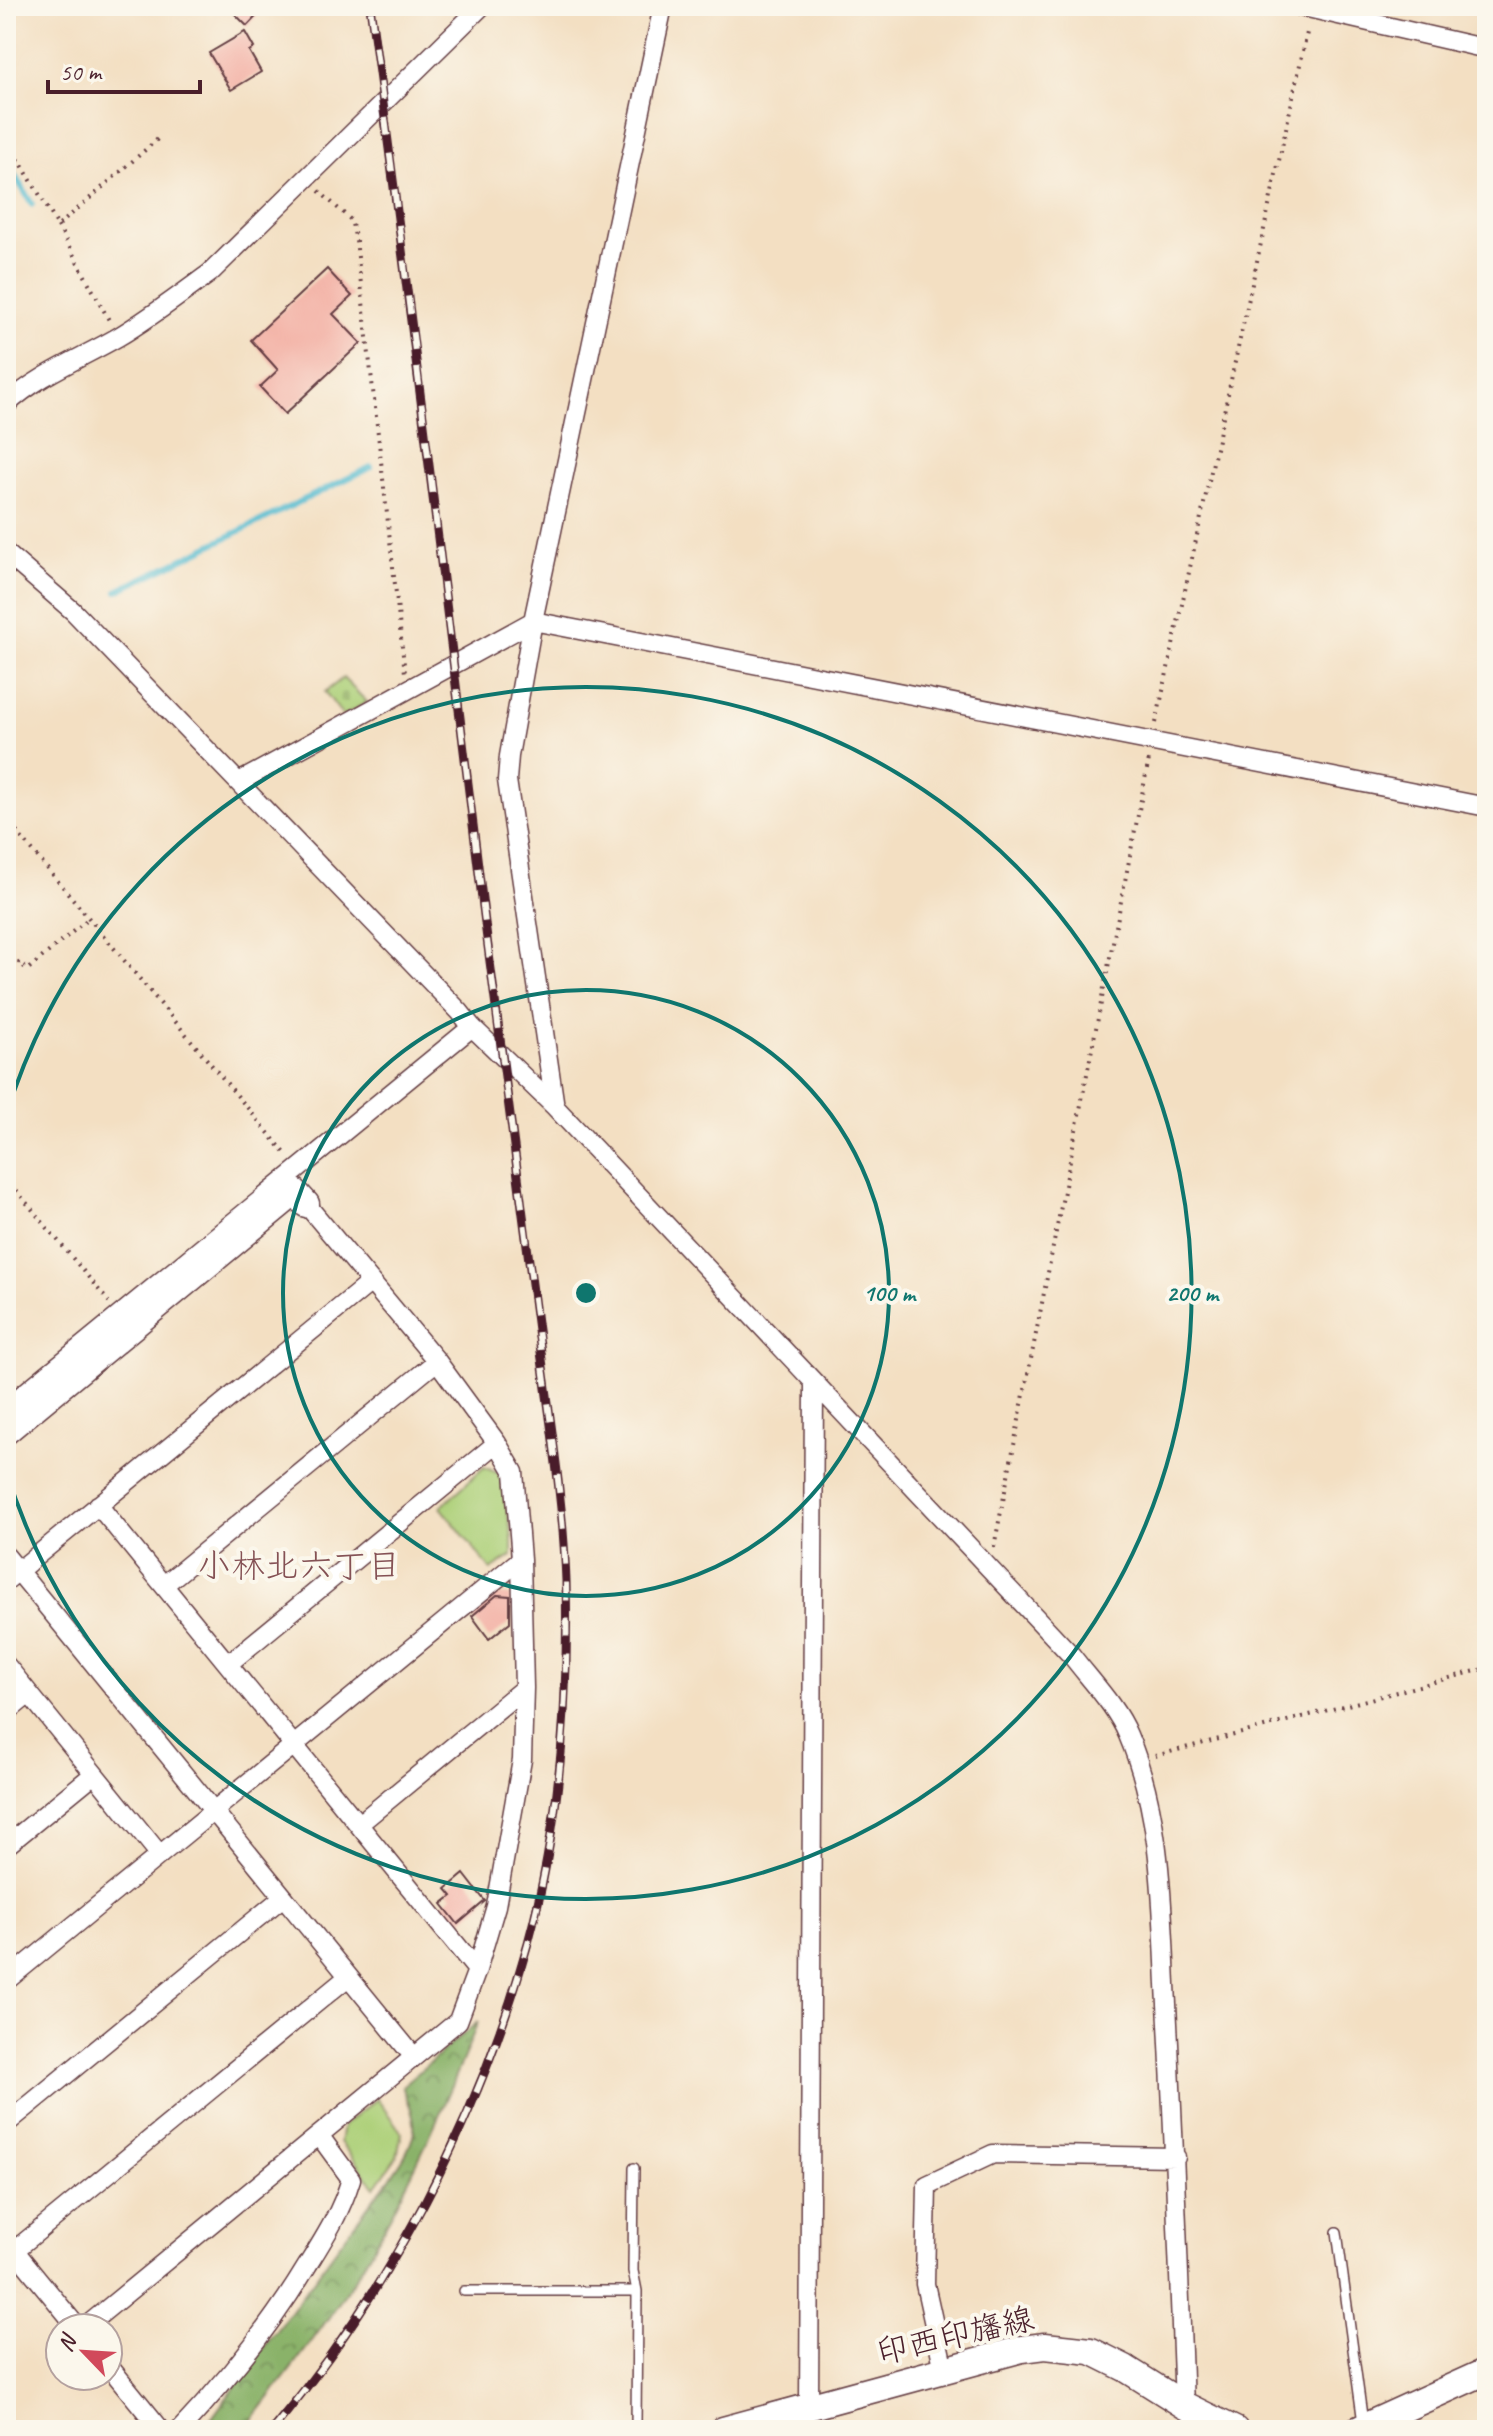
<svg xmlns="http://www.w3.org/2000/svg" width="1493" height="2436" font-family="Caveat,'Klee One',sans-serif">
  <style>
    .green { fill: #add079; stroke: #7c7852; stroke-width: 2 }
    .forest { fill: url(#forest-crowns); stroke: #6a684a; stroke-width: 2 }
    .cemetery { fill: url(#cemetery-stones); stroke: #7c7852; stroke-width: 2 }
    .lines { fill: none; stroke-linecap: round; stroke-linejoin: round }
    .stream { stroke: #51b9ce; stroke-width: 6 }
    .building { fill: #f3b0a4 }
    .lane-casing { stroke: #633c42; stroke-width: 12 }
    .street-casing { stroke: #633c42; stroke-width: 21 }
    .secondary-casing { stroke: #633c42; stroke-width: 29 }
    .path { stroke: #633c42; stroke-width: 4; stroke-dasharray: 2 6; stroke-linecap: butt }
    .lane { stroke: #fff; stroke-width: 9 }
    .street { stroke: #fff; stroke-width: 18 }
    .secondary { stroke: #fff; stroke-width: 26 }
    .rail-casing { stroke: #4a1f2b; stroke-width: 9 }
    .rail { stroke: #fbf7ec; stroke-width: 6; stroke-dasharray: 18; stroke-linecap: butt }
    .ring { fill: none; stroke: #0f766e; stroke-width: 4 }
    .labels { text-anchor: middle; stroke-width: 8; stroke-linejoin: round; paint-order: stroke }
    .street-label { font-size: 32px; fill: #4a1f2b; stroke: #fbf7ec }
    .neighbourhood-label { font-size: 34px; fill: #855255; stroke: #fbf7ec }
    .centre { fill: #0f766e; stroke: #fbf7ec; stroke-width: 4 }
    .ring-label { font-size: 24px; text-anchor: middle; font-weight: bold; fill: #0f766e; stroke: #fbf7ec; stroke-width: 8; stroke-linejoin: round; paint-order: stroke }
  </style>
  <defs>
    <pattern id="forest-crowns" width="20" height="18" patternUnits="userSpaceOnUse" patternTransform="scale(2)"><rect width="20" height="18" fill="#8ab269"/><path d="M2 6a3 3 0 1 1 6 0M12 15a3 3 0 1 1 6 0" fill="none" stroke="#739057"/></pattern>
    <pattern id="cemetery-stones" width="16" height="16" patternUnits="userSpaceOnUse" patternTransform="scale(2)"><rect width="16" height="16" fill="#add079"/><path d="M2 7V4a2 2 0 0 1 4 0v3zM10 15v-3a2 2 0 0 1 4 0v3z" fill="#96b269"/></pattern>
  </defs>
  <rect width="100%" height="100%" fill="#fbf7ec"/>
  <filter id="ink" filterUnits="userSpaceOnUse"><feTurbulence type="fractalNoise" baseFrequency=".0125" numOctaves="2"/><feDisplacementMap in="SourceGraphic" scale="16" xChannelSelector="R" yChannelSelector="G"/><feConvolveMatrix kernelMatrix="1 2 1 2 8 2 1 2 1" color-interpolation-filters="sRGB"/></filter>
  <filter id="wash" filterUnits="userSpaceOnUse"><feTurbulence type="fractalNoise" baseFrequency=".006" numOctaves="4" result="noise"/><feDisplacementMap in="SourceGraphic" scale="32" xChannelSelector="R" yChannelSelector="G"/><feGaussianBlur stdDeviation="1.8" result="paint"/><feColorMatrix in="noise" values="0 0 0 0 0 0 0 0 0 0 0 0 0 0 0 0 0 1.4 0 .05"/><feComposite in="paint" operator="in"/></filter>
  <g filter="url(#wash)">
    <rect width="100%" height="100%" fill="#f3dfc2"/>
    <!-- green -->
    <path class="green" d="M 484,1467 L 500,1474 L 512,1537 L 512,1556 L 491,1570 L 441,1507 Z
      M 377,2099 L 402,2133 L 397,2156 L 375,2187 L 340,2142 L 343,2126 Z"/>
    <!-- forest -->
    <path class="forest" d="M 478,2022 C 447,2101 413,2177 372,2250 C 335,2314 289,2372 244,2430 L 203,2430 L 374,2198 C 389,2180 417,2147 414,2122 C 413,2110 406,2097 402,2086 Z"/>
    <!-- cemetery -->
    <path class="cemetery" d="M 343,678 L 367,702 L 343,716 L 325,692 Z"/>
    <g class="lines">
      <!-- stream -->
      <path class="stream" d="M 6,161 L 32,204
        M 117,591 L 371,467"/>
    </g>
    <g id="blocks">
      <!-- building -->
      <path class="building" d="M 227,6 L 266,6 L 247,26 Z
        M 245,32 L 254,48 L 249,51 L 261,72 L 231,90 L 209,53 Z
        M 327,269 L 352,296 L 333,314 L 361,343 L 285,414 L 260,387 L 278,370 L 251,340 Z
        M 497,1595 L 510,1596 L 510,1622 L 489,1639 L 472,1616 Z
        M 464,1874 L 485,1901 L 458,1924 L 442,1904 L 452,1896 L 446,1889 Z"/>
    </g>
  </g>
  <g filter="url(#ink)">
    <use href="#blocks" fill-opacity="0" stroke="#633c42" stroke-width="2"/>
    <g class="lines">
      <defs>
        <path id="lane" d="M 634,2168 L 633,2271 L 637,2291 L 636,2430
          M 1337,2232 L 1363,2423
          M 464,2291 L 637,2291"/>
        <path id="street" d="M 1299,6 L 1487,49
          M 6,405 C 38,375 80,359 118,337 C 150,318 180,295 210,273 L 482,6
          M 6,553 L 73,611 L 460,1012 L 472,1027
          M 239,782 L 533,621 L 663,6
          M 555,1107 L 1072,1656 C 1091,1681 1116,1706 1128,1735 C 1164,1819 1162,1915 1167,2004 C 1174,2138 1179,2271 1184,2405
          M 6,1408 L 472,1027 L 555,1107 L 507,780 L 509,756 L 533,621 L 1487,807
          M 98,1505 L 477,1970
          M 6,1556 L 414,2057
          M 6,1581 L 371,1282
          M 164,1585 L 437,1361
          M 228,1664 L 497,1443
          M 6,1665 L 160,1855
          M 6,1713 L 29,1694
          M 359,1824 L 524,1688
          M 6,1846 L 94,1774
          M 6,1981 L 521,1559
          M 6,2124 L 283,1897
          M 6,2240 L 78,2328
          M 15,2250 L 348,1977
          M 84,2328 L 458,2021 L 477,1970 L 496,1906 L 522,1760 L 524,1688 L 521,1559 L 514,1472 L 497,1443 L 437,1361 L 306,1204
          M 108,2365 L 161,2430
          M 944,2370 L 925,2284 L 927,2185 L 993,2154 L 1176,2157
          M 809,2407 L 814,1382
          M 180,2430 C 228,2379 271,2326 307,2266 C 325,2237 341,2212 351,2179 L 319,2135
          M 1192,2430 L 1193,2409"/>
        <path id="secondary" d="M 6,1431 L 295,1192 L 306,1204
          M 723,2430 L 1022,2349 L 1045,2346 L 1091,2351 L 1125,2368 L 1184,2405 L 1235,2430
          M 1357,2430 L 1487,2371"/>
      </defs>
      <!-- lane casing -->
      <use href="#lane" class="lane-casing"/>
      <!-- street casing -->
      <use href="#street" class="street-casing"/>
      <!-- secondary casing -->
      <use href="#secondary" class="secondary-casing"/>
      <!-- path -->
      <path class="path" d="M 6,138 L 58,226 L 160,137
        M 319,191 L 351,220 L 356,240 L 405,673
        M 58,226 L 110,322
        M 1156,723 L 1308,28
        M 6,819 L 286,1154
        M 6,974 L 20,962 L 27,970 L 89,918
        M 6,1178 L 109,1302
        M 994,1547 L 1149,759
        M 1155,1756 L 1487,1668"/>
      <!-- lane -->
      <use href="#lane" class="lane"/>
      <!-- street -->
      <use href="#street" class="street"/>
      <!-- secondary -->
      <use href="#secondary" class="secondary"/>
      <defs>
        <path id="rail" d="M 272,2430 C 390,2290 479,2119 528,1943 C 560,1826 569,1701 566,1581 C 563,1497 549,1413 538,1330 C 521,1197 503,1064 486,931 C 448,622 412,314 370,6"/>
      </defs>
      <!-- rail casing -->
      <use href="#rail" class="rail-casing"/>
      <!-- rail -->
      <use href="#rail" class="rail"/>
    </g>
  </g>
  <!-- distance rings -->
  <g class="ring">
    <circle cx="586" cy="1293" r="303"/>
    <path d="M6 1116A606 606 0 1 1 6 1470"/>
  </g>
  <g class="labels">
    <!-- street labels -->
    <g class="street-label">
      <text transform="translate(955 2335) rotate(-13)" y="11">印西印旛線</text>
    </g>
    <!-- neighbourhood labels -->
    <g class="neighbourhood-label">
      <text x="299" y="1577">小林北六丁目</text>
    </g>
  </g>
  <circle cx="586" cy="1293" r="12" class="centre"/>
  <g class="ring-label">
    <text x="889" y="1301">100 m</text>
    <text x="1192" y="1301">200 m</text>
  </g>
  <!-- margin -->
  <rect width="1493" height="2436" fill="none" stroke="#fbf7ec" stroke-width="32"/>
  <!-- north arrow -->
  <g transform="translate(84 2352) rotate(295)"><circle r="38" fill="#fbf7ec" stroke="#b4a19f" stroke-width="2"/>
  <path d="M0-6L14 30L0 20L-14 30Z" fill="#d1495b"/>
  <text y="-12" font-size="22" font-weight="bold" text-anchor="middle" fill="#4a1f2b">N</text>
  </g>
  <!-- scale -->
  <path d="M48 80v12h152v-12" fill="none" stroke="#4a1f2b" stroke-width="4"/>
  <text x="60" y="80" font-size="24" fill="#4a1f2b" stroke="#fbf7ec" stroke-width="6" paint-order="stroke">50 m</text>
</svg>
